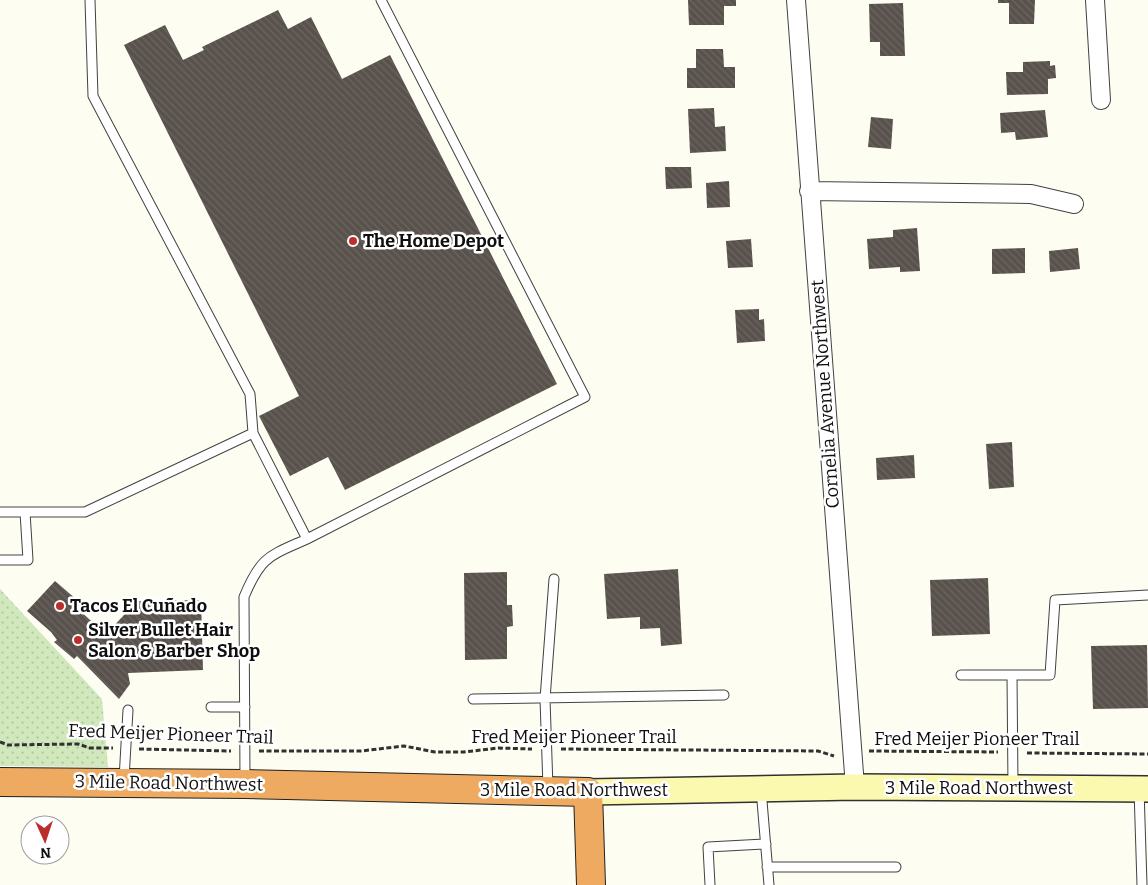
<svg xmlns="http://www.w3.org/2000/svg" width="1148" height="885" font-family="Bitter,serif">
  <style>
    .park { fill: url(#park-dots) }
    .building { fill: url(#building-back-hatch) }
    .lines { fill: none; stroke-linecap: round; stroke-linejoin: round }
    .lane-casing { stroke: #424242; stroke-width: 11 }
    .street-casing { stroke: #424242; stroke-width: 20 }
    .secondary-casing { stroke: #313131; stroke-width: 28 }
    .highway-casing { stroke: #202020; stroke-width: 30 }
    .path { stroke: #313131; stroke-width: 3; stroke-dasharray: 5 2.5; stroke-linecap: butt }
    .lane { stroke: #fff; stroke-width: 9 }
    .street { stroke: #fff; stroke-width: 18 }
    .secondary { stroke: #fbf8b0; stroke-width: 25 }
    .highway { stroke: #eeaa61; stroke-width: 28 }
    .poi-dot { fill: #ba2f2c; stroke: #fff; stroke-width: 2 }
    .labels { text-anchor: middle; stroke-width: 5; stroke-linejoin: round; paint-order: stroke }
    .poi-label { font-size: 18px; font-weight: bold; fill: #0f0f0f; stroke: #fff; text-anchor: start }
    .street-label { font-size: 18px; fill: #0f0f0f; stroke: #fff }
  </style>
  <defs>
    <pattern id="park-dots" width="8" height="8" patternUnits="userSpaceOnUse" patternTransform="scale(1.25)"><rect width="8" height="8" fill="#d0e8bc"/><path d="M2 2h.1M6 6h.1" fill="none" stroke="#b1c6a0" stroke-width="1.8" stroke-linecap="round"/></pattern>
    <pattern id="building-back-hatch" width="6" height="6" patternUnits="userSpaceOnUse" patternTransform="scale(1.25)"><rect width="6" height="6" fill="#58514c"/><path d="M-1 5l2 2M0 0l6 6M5-1l2 2" fill="none" stroke="#6b6561"/></pattern>
  </defs>
  <rect width="100%" height="100%" fill="#fefdf2"/>
  <!-- park -->
  <path class="park" d="M 0,589 L 102,699 L 108,767 L 0,766 Z"/>
  <!-- building -->
  <path class="building" d="M 688,0 L 736,0 L 736,6 L 724,6 L 724,25 L 689,25 Z
    M 998,0 L 1035,0 L 1034,24 L 1009,24 L 1009,3 L 998,3 Z
    M 903,3 L 905,56 L 880,56 L 880,42 L 870,42 L 869,4 Z
    M 278,10 L 288,29 L 311,17 L 342,79 L 390,55 L 557,384 L 345,490 L 328,457 L 290,476 L 259,416 L 299,396 L 124,45 L 165,25 L 183,60 L 204,50 L 202,47 Z
    M 696,49 L 723,49 L 724,67 L 735,67 L 735,88 L 687,88 L 687,68 L 696,68 Z
    M 1050,61 L 1050,66 L 1055,65 L 1056,78 L 1048,79 L 1048,94 L 1007,95 L 1006,72 L 1023,72 L 1023,62 Z
    M 714,108 L 715,127 L 725,126 L 726,151 L 690,153 L 688,109 Z
    M 1045,110 L 1048,137 L 1016,140 L 1015,132 L 1001,133 L 1000,113 Z
    M 871,117 L 893,119 L 891,149 L 868,147 Z
    M 665,167 L 691,167 L 692,188 L 666,189 Z
    M 729,181 L 730,207 L 707,208 L 706,183 Z
    M 917,228 L 920,271 L 900,272 L 900,267 L 869,269 L 867,239 L 893,237 L 893,230 Z
    M 751,239 L 753,267 L 728,268 L 726,241 Z
    M 1025,248 L 1025,273 L 992,274 L 992,249 Z
    M 1078,248 L 1080,269 L 1050,272 L 1049,251 Z
    M 759,309 L 759,320 L 764,319 L 765,341 L 737,343 L 735,310 Z
    M 1012,442 L 1014,487 L 989,489 L 986,444 Z
    M 914,455 L 915,478 L 877,480 L 876,458 Z
    M 678,569 L 682,644 L 661,646 L 660,628 L 640,629 L 640,617 L 607,619 L 604,574 Z
    M 507,572 L 507,605 L 512,605 L 513,626 L 507,627 L 507,659 L 465,660 L 464,573 Z
    M 988,578 L 990,634 L 932,636 L 930,580 Z
    M 55,581 L 83,605 L 78,609 L 101,630 L 105,627 L 110,630 L 137,601 L 201,600 L 203,670 L 128,673 L 130,684 L 119,699 L 77,656 L 74,659 L 54,642 L 57,640 L 51,632 L 27,611 Z
    M 1147,645 L 1148,708 L 1093,709 L 1091,646 Z"/>
  <g class="lines">
    <defs>
      <path id="lane" d="M 90,0 L 93,96 L 250,394 L 253,433
        M 0,512 L 85,512 L 253,433 L 307,539 C 269,556 261,556 244,597 L 245,781
        M 307,539 L 585,397 L 381,0
        M 0,560 L 28,560 L 25,512
        M 961,675 L 1050,675 L 1055,600 L 1148,595
        M 1012,675 L 1013,787
        M 473,699 L 724,695
        M 211,707 L 245,707
        M 124,779 L 128,710
        M 548,788 L 545,699 L 554,579
        M 761,789 L 769,885
        M 1139,789 L 1142,885
        M 767,867 L 896,867
        M 710,885 L 708,847 L 766,844"/>
      <path id="street" d="M 796,0 L 855,787
        M 1095,0 L 1101,100
        M 809,191 L 1031,194 L 1074,204"/>
      <path id="secondary" d="M 588,792 L 855,787 L 1148,789"/>
      <path id="highway" d="M 0,782 L 245,784 L 588,792 L 591,885"/>
    </defs>
    <!-- lane casing -->
    <use href="#lane" class="lane-casing"/>
    <!-- street casing -->
    <use href="#street" class="street-casing"/>
    <!-- secondary casing -->
    <use href="#secondary" class="secondary-casing"/>
    <!-- highway casing -->
    <use href="#highway" class="highway-casing"/>
    <!-- path -->
    <path class="path" d="M 0,742 L 8,745 L 78,744 L 90,748 L 113,748
      M 139,749 L 231,751
      M 561,749 L 818,751 L 834,756
      M 259,751 L 361,751 L 404,746 L 435,752 L 464,752 L 498,748 L 532,749
      M 869,751 L 998,752
      M 1027,753 L 1148,754"/>
    <!-- lane -->
    <use href="#lane" class="lane"/>
    <!-- street -->
    <use href="#street" class="street"/>
    <!-- secondary -->
    <use href="#secondary" class="secondary"/>
    <!-- highway -->
    <use href="#highway" class="highway"/>
  </g>
  <!-- markers -->
  <g class="poi-dot">
    <circle cx="353" cy="241" r="5"/>
    <circle cx="60" cy="606" r="5"/>
    <circle cx="78" cy="640" r="5"/>
  </g>
  <g class="labels">
    <!-- poi labels -->
    <g class="poi-label">
      <text x="363" y="247">The Home Depot</text>
      <text x="70" y="612">Tacos El Cuñado</text>
      <text x="88" y="636">Silver Bullet Hair<tspan x="88" dy="21">Salon &amp; Barber Shop</tspan></text>
    </g>
    <!-- street labels -->
    <g class="street-label">
      <text transform="translate(825 394) rotate(-94)" y="6">Cornelia Avenue Northwest</text>
      <text transform="translate(171 734) rotate(2)" y="6">Fred Meijer Pioneer Trail</text>
      <text x="574" y="743">Fred Meijer Pioneer Trail</text>
      <text x="977" y="745">Fred Meijer Pioneer Trail</text>
      <text transform="translate(169 783) rotate(1)" y="6">3 Mile Road Northwest</text>
      <text x="979" y="794">3 Mile Road Northwest</text>
      <text x="574" y="796">3 Mile Road Northwest</text>
    </g>
  </g>
  <!-- north arrow -->
  <g transform="translate(45 840) rotate(177)"><circle r="24" fill="#ffffff" stroke="#9f9f9f"/>
  <path d="M0-4L9 19L0 12L-9 19Z" fill="#ba2f2c"/>
  <text y="-8" font-size="14" font-weight="bold" text-anchor="middle" fill="#0f0f0f">N</text>
  </g>
</svg>
